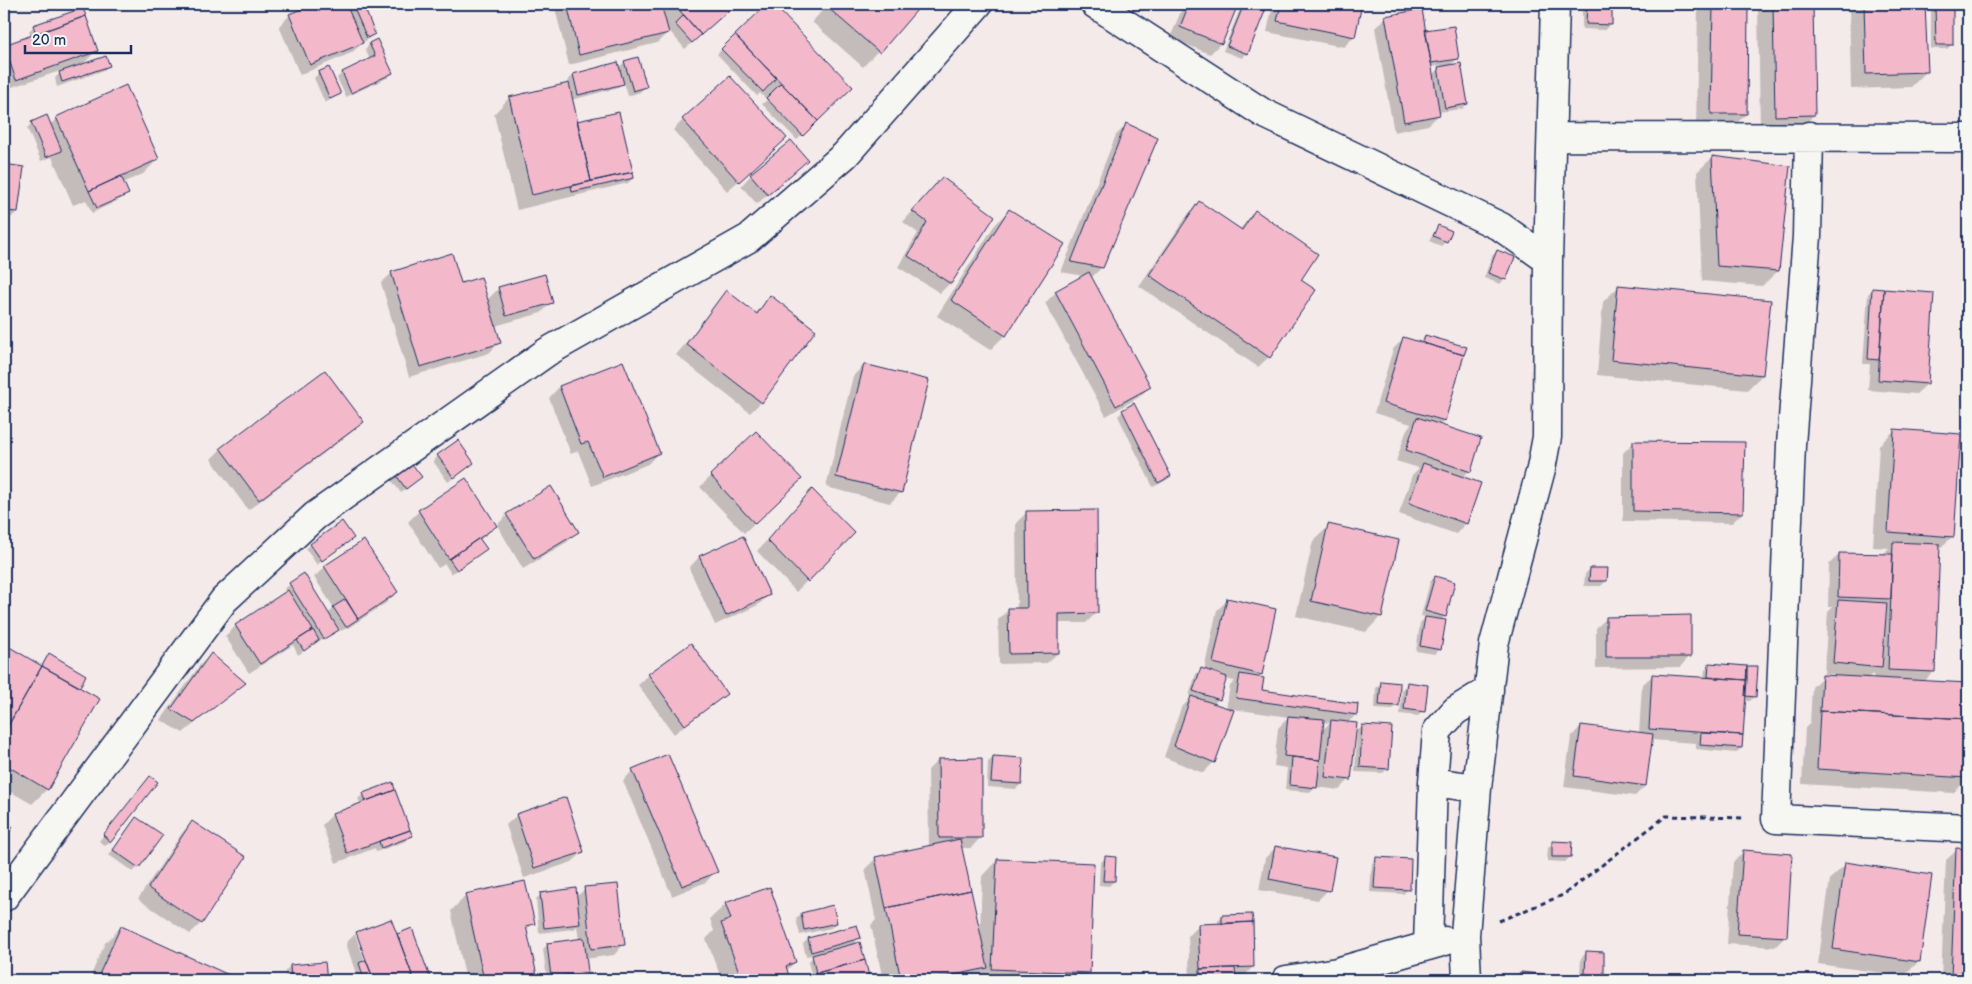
<svg xmlns="http://www.w3.org/2000/svg" width="1972" height="984" font-family="'Balsamiq Sans',sans-serif">
  <style>
    .shadow { fill: #0003; fill-rule: evenodd }
    .building { fill: #f3b9cb; stroke: #1b2f5e }
    .lines { fill: none; stroke-linecap: round; stroke-linejoin: round }
    .minor-casing { stroke: #1b2f5e; stroke-width: 31 }
    .path { stroke: #1b2f5e; stroke-width: 3; stroke-dasharray: 5 4; stroke-linecap: butt }
    .minor { stroke: #f6f6f2; stroke-width: 28 }
  </style>
  <rect width="100%" height="100%" fill="#f5eaea"/>
  <filter id="ink" filterUnits="userSpaceOnUse"><feTurbulence type="fractalNoise" baseFrequency=".02" numOctaves="2"/><feDisplacementMap in="SourceGraphic" scale="10" xChannelSelector="R" yChannelSelector="G"/><feConvolveMatrix kernelMatrix="1 2 1 2 8 2 1 2 1" color-interpolation-filters="sRGB"/></filter>
  <g filter="url(#ink)">
    <!-- shadow -->
    <path class="shadow" d="M 317,4 L 364,4 L 362,5 L 374,34 L 351,53 L 300,75 L 279,26 L 289,16 Z
      M 554,4 L 737,4 L 685,49 L 666,27 L 667,33 L 657,43 L 569,65 Z
      M 769,4 L 852,87 L 797,140 L 762,104 L 767,100 L 760,93 L 757,96 L 717,54 Z
      M 828,4 L 920,4 L 863,67 L 812,22 Z
      M 1184,4 L 1237,4 L 1221,43 L 1210,54 L 1170,38 Z
      M 1245,4 L 1263,11 L 1247,53 L 1242,58 L 1223,51 L 1240,9 Z
      M 1273,4 L 1360,4 L 1354,36 L 1344,47 L 1267,32 Z
      M 1582,4 L 1611,4 L 1610,25 L 1605,30 L 1582,29 Z
      M 1698,4 L 1747,4 L 1746,114 L 1731,129 L 1696,129 Z
      M 1758,4 L 1812,4 L 1814,115 L 1798,130 L 1760,131 Z
      M 1849,4 L 1924,4 L 1926,72 L 1911,87 L 1851,89 Z
      M 1931,4 L 1952,4 L 1952,44 L 1947,49 L 1931,49 Z
      M 1386,17 L 1425,32 L 1458,58 L 1450,66 L 1467,104 L 1462,109 L 1438,112 L 1439,115 L 1428,125 L 1394,132 L 1375,28 ZM 1442,65 L 1432,75 L 1431,67 Z
      M 34,26 L 96,51 L 82,65 L 109,65 L 104,70 L 57,87 L 55,78 L 63,70 L 6,89 L 4,47 L 31,37 L 29,31 L 33,27 L 37,40 Z
      M 370,44 L 392,73 L 387,78 L 346,97 L 337,78 L 342,73 L 370,60 L 365,49 Z
      M 625,62 L 645,87 L 640,92 L 628,96 L 624,82 L 617,88 L 571,100 L 576,123 L 618,113 L 633,178 L 628,183 L 517,210 L 494,114 L 509,98 L 569,85 L 568,80 L 573,75 L 618,68 Z
      M 319,73 L 340,94 L 325,103 L 314,78 Z
      M 57,118 L 158,159 L 143,174 L 123,183 L 128,193 L 123,198 L 92,213 L 86,200 L 73,205 L 52,157 L 41,161 L 27,128 L 32,123 L 50,125 Z
      M 683,120 L 775,149 L 727,191 L 673,130 Z
      M 1127,125 L 1102,267 L 1091,278 L 1150,387 L 1139,397 L 1106,416 L 1045,303 L 1056,292 L 1084,276 L 1061,272 L 1116,135 Z
      M 1713,157 L 1778,271 L 1762,286 L 1702,281 L 1697,172 Z
      M 807,160 L 757,204 L 741,186 L 751,175 Z
      M 4,165 L 23,168 L 17,212 L 6,222 L 4,222 Z
      M 942,178 L 950,283 L 940,293 L 898,267 L 918,233 L 903,222 Z
      M 1199,202 L 1239,230 L 1255,212 L 1269,357 L 1258,367 L 1139,286 L 1189,213 Z
      M 1009,210 L 1005,335 L 990,350 L 937,316 L 994,226 Z
      M 1438,226 L 1446,241 L 1441,246 L 1429,241 Z
      M 1497,251 L 1505,279 L 1500,284 L 1484,278 L 1492,256 Z
      M 392,273 L 460,285 L 487,300 L 499,288 L 552,302 L 541,313 L 495,326 L 500,342 L 489,353 L 409,377 L 381,283 Z
      M 1619,286 L 1762,375 L 1747,390 L 1597,375 L 1603,302 Z
      M 1873,289 L 1933,294 L 1927,384 L 1916,394 L 1868,390 L 1870,364 L 1863,364 L 1868,294 Z
      M 727,292 L 755,314 L 770,297 L 815,331 L 761,402 L 750,413 L 676,355 Z
      M 1426,336 L 1444,420 L 1439,425 L 1469,471 L 1462,478 L 1466,523 L 1456,534 L 1399,514 L 1412,475 L 1419,468 L 1396,461 L 1407,429 L 1411,424 L 1374,413 L 1393,349 L 1403,339 L 1420,343 Z
      M 622,362 L 658,453 L 648,464 L 592,486 L 578,451 L 571,454 L 549,398 L 559,387 Z
      M 864,365 L 901,492 L 890,503 L 826,487 L 853,376 Z
      M 1123,411 L 1170,476 L 1165,481 L 1153,487 L 1118,416 Z
      M 362,422 L 352,432 L 248,510 L 211,459 L 221,449 Z
      M 1895,430 L 1953,536 L 1938,550 L 1934,671 L 1924,682 L 1968,684 L 1968,778 L 1953,793 L 1802,784 L 1805,728 L 1810,723 L 1812,687 L 1823,676 L 1833,677 L 1833,674 L 1824,674 L 1828,612 L 1833,607 L 1828,607 L 1829,564 L 1840,554 L 1882,555 L 1889,548 L 1873,547 L 1879,445 ZM 1874,674 L 1874,679 L 1869,679 L 1871,676 Z
      M 756,432 L 790,489 L 744,533 L 700,487 Z
      M 1634,442 L 1742,513 L 1732,523 L 1623,521 L 1623,453 Z
      M 438,456 L 472,463 L 448,482 L 433,461 Z
      M 397,476 L 421,477 L 401,493 L 392,481 Z
      M 812,491 L 854,533 L 796,592 L 757,551 Z
      M 419,511 L 496,526 L 479,541 L 485,549 L 451,574 L 445,564 L 438,568 L 408,522 Z
      M 1027,512 L 1097,612 L 1086,623 L 1058,623 L 1058,653 L 1047,663 L 999,664 L 998,620 L 1009,609 L 1017,609 L 1016,523 Z
      M 507,515 L 577,532 L 567,542 L 523,569 L 497,525 Z
      M 1329,526 L 1381,616 L 1366,632 L 1296,616 L 1313,541 Z
      M 743,537 L 769,595 L 758,605 L 715,625 L 689,568 L 699,557 Z
      M 352,538 L 317,565 L 306,549 L 311,544 Z
      M 325,567 L 396,592 L 386,603 L 348,628 L 340,631 L 339,628 L 298,655 L 293,645 L 249,673 L 225,636 L 236,626 L 287,593 L 284,589 L 303,575 L 328,614 L 334,608 L 314,577 Z
      M 1590,569 L 1606,581 L 1601,586 L 1584,586 L 1585,574 Z
      M 1435,577 L 1445,616 L 1441,620 L 1440,649 L 1435,654 L 1416,651 L 1420,623 L 1426,617 L 1421,616 L 1430,582 Z
      M 1228,600 L 1261,674 L 1257,678 L 1261,691 L 1356,715 L 1347,723 L 1350,779 L 1339,790 L 1316,787 L 1311,792 L 1285,790 L 1287,768 L 1274,766 L 1278,728 L 1289,717 L 1233,709 L 1214,762 L 1203,773 L 1164,757 L 1181,708 L 1192,697 L 1189,696 L 1196,674 L 1201,669 L 1204,670 L 1217,610 ZM 1225,679 L 1235,681 L 1230,686 L 1226,709 L 1213,705 L 1218,699 ZM 1322,722 L 1330,723 L 1321,731 Z
      M 1607,618 L 1690,656 L 1680,667 L 1596,668 L 1596,628 Z
      M 7,646 L 41,666 L 49,655 L 85,675 L 78,687 L 47,789 L 32,804 L 4,788 L 4,649 Z
      M 211,654 L 244,683 L 183,733 L 161,720 L 200,665 Z
      M 1710,665 L 1757,667 L 1755,696 L 1750,701 L 1744,701 L 1741,748 L 1736,753 L 1696,749 L 1696,743 L 1651,740 L 1645,786 L 1635,796 L 1564,787 L 1571,737 L 1581,726 L 1639,734 L 1642,685 L 1653,675 L 1704,678 L 1705,670 Z
      M 649,675 L 725,693 L 674,734 L 638,685 Z
      M 1381,683 L 1397,705 L 1392,710 L 1375,709 L 1376,688 Z
      M 1407,684 L 1423,711 L 1418,716 L 1400,714 L 1402,689 Z
      M 1363,726 L 1388,768 L 1383,773 L 1355,772 L 1357,731 Z
      M 994,757 L 1021,784 L 1016,789 L 987,787 L 988,762 Z
      M 938,760 L 981,837 L 971,848 L 961,848 L 980,931 L 982,876 L 997,860 L 1093,865 L 1088,973 L 1081,980 L 977,980 L 978,976 L 974,980 L 883,980 L 871,925 L 876,920 L 865,869 L 876,858 L 929,847 L 928,770 Z
      M 633,770 L 716,871 L 706,882 L 672,896 L 623,781 Z
      M 146,782 L 110,841 L 105,846 L 99,841 Z
      M 392,784 L 411,836 L 406,841 L 376,852 L 375,848 L 336,863 L 322,825 L 332,815 L 361,804 L 358,799 L 363,794 Z
      M 517,815 L 583,852 L 572,862 L 524,878 L 506,825 Z
      M 192,822 L 244,857 L 201,923 L 190,934 L 138,899 L 182,833 Z
      M 132,823 L 138,867 L 133,872 L 109,855 Z
      M 1553,843 L 1570,857 L 1565,862 L 1547,861 L 1548,848 Z
      M 1276,847 L 1328,890 L 1318,900 L 1259,890 L 1265,858 Z
      M 1957,850 L 1968,850 L 1965,977 L 1962,980 L 1941,980 L 1946,860 Z
      M 1743,852 L 1786,936 L 1775,947 L 1727,944 L 1733,862 Z
      M 1105,858 L 1114,881 L 1109,886 L 1099,885 L 1100,863 Z
      M 1377,858 L 1408,889 L 1403,894 L 1370,892 L 1372,863 Z
      M 1846,864 L 1919,961 L 1904,976 L 1818,964 L 1830,879 Z
      M 585,889 L 624,944 L 614,955 L 585,959 L 587,971 L 582,976 L 547,980 L 543,949 L 548,944 L 579,940 L 577,926 L 574,929 L 539,933 L 536,899 L 541,894 L 576,897 Z
      M 466,895 L 533,923 L 526,931 L 537,980 L 466,980 L 451,911 Z
      M 726,904 L 795,962 L 786,971 L 789,980 L 722,980 L 706,939 L 714,931 L 710,919 Z
      M 801,914 L 836,923 L 831,928 L 800,935 L 796,919 Z
      M 1223,916 L 1253,967 L 1242,978 L 1234,978 L 1233,980 L 1190,979 L 1188,936 L 1199,926 L 1218,925 L 1218,921 Z
      M 121,927 L 237,980 L 89,980 L 105,943 Z
      M 412,930 L 430,980 L 358,980 L 346,943 L 355,934 L 370,975 L 396,935 Z
      M 859,938 L 851,946 L 859,944 L 869,980 L 805,980 L 808,977 L 859,963 L 859,961 L 811,973 L 808,962 L 816,954 L 806,956 L 803,944 L 808,939 Z
      M 1586,953 L 1602,974 L 1597,979 L 1580,978 L 1581,958 Z
      M 324,964 L 326,980 L 286,980 L 285,971 L 290,966 Z
      M 1522,974 L 1555,977 L 1554,980 L 1516,980 Z
      M 1822,974 L 1865,980 L 1816,980 Z"/>
    <!-- building -->
    <path class="building" d="M 314,4 L 346,4 L 363,43 L 310,65 L 289,14 Z
      M 352,4 L 363,4 L 375,34 L 367,38 Z
      M 567,4 L 661,4 L 669,33 L 579,55 Z
      M 674,4 L 736,4 L 701,35 Z
      M 767,4 L 773,4 L 853,87 L 818,121 L 735,35 Z
      M 828,4 L 922,4 L 880,53 L 826,6 Z
      M 1189,4 L 1238,4 L 1222,44 L 1180,27 Z
      M 1244,4 L 1265,11 L 1248,54 L 1227,46 Z
      M 1281,4 L 1362,4 L 1355,37 L 1277,21 Z
      M 1587,4 L 1612,4 L 1612,25 L 1586,24 Z
      M 1713,4 L 1748,4 L 1747,114 L 1711,114 Z
      M 1773,4 L 1813,4 L 1815,115 L 1775,116 Z
      M 1864,4 L 1925,4 L 1928,72 L 1866,74 Z
      M 1935,4 L 1953,4 L 1953,45 L 1936,45 Z
      M 83,8 L 86,16 L 36,34 L 33,25 Z
      M 1422,9 L 1440,115 L 1404,122 L 1385,16 Z
      M 684,15 L 701,35 L 692,43 L 675,24 Z
      M 86,16 L 98,51 L 16,80 L 4,45 Z
      M 1454,26 L 1459,59 L 1431,63 L 1425,30 Z
      M 735,35 L 776,78 L 763,92 L 721,49 Z
      M 377,39 L 393,73 L 351,93 L 342,72 L 375,56 L 369,43 Z
      M 106,56 L 110,66 L 62,82 L 59,72 Z
      M 638,57 L 647,87 L 633,91 L 624,61 Z
      M 618,62 L 624,84 L 578,95 L 573,74 Z
      M 1461,63 L 1468,104 L 1445,108 L 1438,67 Z
      M 329,67 L 341,94 L 330,99 L 318,72 Z
      M 730,76 L 787,138 L 739,182 L 682,119 Z
      M 569,83 L 591,181 L 532,195 L 509,97 Z
      M 781,83 L 818,121 L 803,136 L 766,98 Z
      M 126,85 L 159,159 L 89,191 L 56,117 Z
      M 619,112 L 633,172 L 591,181 L 577,121 Z
      M 47,115 L 62,151 L 46,157 L 31,122 Z
      M 1126,123 L 1158,138 L 1103,268 L 1071,262 Z
      M 791,140 L 808,160 L 768,195 L 750,174 Z
      M 1712,156 L 1790,166 L 1779,271 L 1717,266 Z
      M 4,164 L 24,167 L 18,212 L 4,211 Z
      M 633,172 L 634,178 L 572,192 L 571,186 Z
      M 121,176 L 129,194 L 97,208 L 89,191 Z
      M 942,177 L 995,216 L 951,284 L 908,256 L 927,222 L 912,211 Z
      M 1199,201 L 1242,230 L 1255,210 L 1318,254 L 1301,280 L 1316,290 L 1270,358 L 1149,275 Z
      M 1009,209 L 1065,244 L 1006,336 L 951,300 Z
      M 1438,225 L 1452,231 L 1447,242 L 1433,236 Z
      M 1497,250 L 1515,257 L 1506,280 L 1488,273 Z
      M 452,253 L 461,283 L 481,277 L 501,343 L 420,367 L 391,272 Z
      M 1089,272 L 1151,387 L 1116,406 L 1055,291 Z
      M 545,274 L 553,303 L 506,316 L 498,287 Z
      M 1618,285 L 1771,300 L 1763,375 L 1611,360 Z
      M 1872,288 L 1884,289 L 1879,360 L 1868,359 Z
      M 1884,289 L 1934,293 L 1928,384 L 1878,380 Z
      M 726,290 L 757,314 L 770,295 L 816,330 L 762,403 L 686,344 Z
      M 1425,335 L 1467,347 L 1464,355 L 1423,343 Z
      M 1403,337 L 1464,355 L 1445,421 L 1383,403 Z
      M 623,361 L 660,453 L 603,477 L 588,442 L 581,444 L 559,386 Z
      M 864,364 L 929,380 L 902,493 L 836,477 Z
      M 325,370 L 364,422 L 259,500 L 220,448 Z
      M 1134,403 L 1171,476 L 1158,483 L 1122,410 Z
      M 1417,417 L 1481,438 L 1471,472 L 1406,450 Z
      M 1894,429 L 1961,434 L 1954,537 L 1888,532 Z
      M 756,431 L 802,479 L 755,524 L 710,475 Z
      M 458,440 L 474,463 L 454,478 L 437,455 Z
      M 1633,441 L 1745,442 L 1743,513 L 1633,511 Z
      M 1423,463 L 1481,483 L 1467,524 L 1409,503 Z
      M 412,464 L 422,477 L 406,489 L 396,475 Z
      M 466,478 L 497,526 L 449,559 L 418,510 Z
      M 551,486 L 579,532 L 534,559 L 506,514 Z
      M 812,489 L 855,533 L 808,582 L 767,540 Z
      M 1097,510 L 1098,613 L 1059,614 L 1059,653 L 1009,654 L 1008,608 L 1027,608 L 1026,511 Z
      M 342,521 L 354,538 L 322,561 L 310,544 Z
      M 1328,524 L 1399,540 L 1382,617 L 1311,601 Z
      M 743,536 L 770,595 L 726,616 L 699,556 Z
      M 479,538 L 487,549 L 457,570 L 449,559 Z
      M 364,540 L 398,592 L 358,619 L 324,566 Z
      M 1893,542 L 1940,544 L 1935,672 L 1888,670 Z
      M 1839,553 L 1893,554 L 1891,599 L 1838,597 Z
      M 1590,568 L 1608,568 L 1607,581 L 1589,581 Z
      M 304,573 L 339,630 L 324,639 L 289,583 Z
      M 1435,576 L 1455,582 L 1446,617 L 1425,611 Z
      M 288,590 L 313,630 L 260,664 L 235,625 Z
      M 1227,598 L 1276,609 L 1262,675 L 1213,663 Z
      M 346,599 L 358,619 L 346,627 L 333,607 Z
      M 1838,600 L 1887,603 L 1882,668 L 1833,663 Z
      M 1691,615 L 1691,657 L 1606,657 L 1606,617 Z
      M 1425,617 L 1446,620 L 1441,650 L 1420,646 Z
      M 313,630 L 319,640 L 304,651 L 297,640 Z
      M 691,643 L 727,694 L 685,725 L 648,674 Z
      M 6,645 L 42,666 L 4,733 L 4,650 Z
      M 49,653 L 86,675 L 80,687 L 42,666 Z
      M 211,653 L 246,683 L 194,723 L 171,709 Z
      M 1709,663 L 1747,666 L 1747,680 L 1708,677 Z
      M 42,666 L 100,699 L 48,790 L 4,764 L 4,733 Z
      M 1747,666 L 1758,666 L 1756,697 L 1745,696 Z
      M 1201,668 L 1227,677 L 1220,700 L 1193,691 Z
      M 1240,674 L 1264,678 L 1262,690 L 1358,704 L 1357,715 L 1236,698 Z
      M 1652,674 L 1747,680 L 1743,735 L 1649,729 Z
      M 1822,675 L 1968,683 L 1968,719 L 1820,711 Z
      M 1381,681 L 1400,683 L 1399,706 L 1379,705 Z
      M 1407,682 L 1428,685 L 1425,712 L 1404,709 Z
      M 1191,696 L 1234,710 L 1215,763 L 1174,746 Z
      M 1820,711 L 1968,719 L 1968,778 L 1817,769 Z
      M 1288,716 L 1324,719 L 1320,760 L 1284,756 Z
      M 1331,720 L 1357,723 L 1351,780 L 1325,777 Z
      M 1362,725 L 1392,727 L 1389,769 L 1360,767 Z
      M 1581,725 L 1653,734 L 1646,786 L 1574,776 Z
      M 1701,733 L 1743,735 L 1742,748 L 1700,745 Z
      M 668,754 L 718,872 L 682,886 L 632,769 Z
      M 993,756 L 1023,758 L 1022,784 L 991,782 Z
      M 1292,757 L 1320,760 L 1317,788 L 1290,785 Z
      M 982,758 L 982,838 L 939,838 L 938,759 Z
      M 150,776 L 158,782 L 111,842 L 103,835 Z
      M 393,782 L 395,790 L 366,801 L 363,793 Z
      M 395,790 L 410,830 L 347,853 L 332,814 Z
      M 566,797 L 584,852 L 534,868 L 516,814 Z
      M 136,817 L 163,835 L 139,868 L 113,850 Z
      M 4,820 L 13,827 L 4,840 Z
      M 192,821 L 246,857 L 202,924 L 148,888 Z
      M 410,830 L 413,836 L 381,848 L 379,841 Z
      M 960,839 L 971,890 L 886,908 L 875,857 Z
      M 1552,841 L 1572,842 L 1571,857 L 1552,857 Z
      M 1275,846 L 1336,857 L 1330,891 L 1269,879 Z
      M 1956,848 L 1968,849 L 1967,978 L 1951,977 Z
      M 1743,850 L 1792,854 L 1787,937 L 1737,934 Z
      M 1105,856 L 1116,857 L 1115,881 L 1103,881 Z
      M 1376,857 L 1411,859 L 1410,890 L 1374,888 Z
      M 997,859 L 1094,863 L 1090,973 L 992,969 Z
      M 1845,862 L 1932,875 L 1920,962 L 1833,949 Z
      M 525,881 L 535,924 L 526,926 L 538,980 L 484,980 L 465,894 Z
      M 618,884 L 625,945 L 591,949 L 584,887 Z
      M 770,887 L 796,962 L 786,966 L 790,980 L 742,980 L 721,923 L 731,919 L 725,903 Z
      M 576,888 L 580,924 L 544,928 L 540,893 Z
      M 971,890 L 988,968 L 930,980 L 901,980 L 886,908 Z
      M 833,905 L 837,923 L 804,930 L 801,913 Z
      M 1252,914 L 1253,922 L 1222,924 L 1222,915 Z
      M 391,919 L 397,934 L 414,980 L 374,980 L 366,960 L 356,932 Z
      M 1253,922 L 1254,967 L 1200,969 L 1198,924 Z
      M 857,925 L 861,938 L 811,952 L 808,938 Z
      M 121,926 L 240,980 L 105,980 L 98,977 Z
      M 412,928 L 431,980 L 414,980 L 397,934 Z
      M 584,938 L 588,972 L 551,977 L 547,943 Z
      M 860,942 L 865,960 L 816,973 L 812,955 Z
      M 1586,951 L 1604,952 L 1604,975 L 1585,974 Z
      M 366,960 L 372,976 L 364,979 L 359,963 Z
      M 865,960 L 870,980 L 809,980 L 807,976 Z
      M 325,962 L 327,980 L 291,980 L 290,965 Z
      M 1235,968 L 1236,979 L 1200,980 L 1200,969 Z
      M 1521,972 L 1556,976 L 1556,980 L 1521,980 Z
      M 1822,973 L 1873,980 L 1821,980 Z"/>
    <g class="lines">
      <defs>
        <path id="minor" d="M 1095,4 L 1263,113 L 1501,227 L 1548,260 L 1547,437 L 1541,469 L 1494,644 L 1477,788 L 1465,935 L 1467,980
          M 1809,136 L 1807,236 L 1791,445 L 1776,819 L 1968,828
          M 1552,137 L 1968,138
          M 1548,260 L 1555,4
          M 1433,782 L 1477,788
          M 4,897 L 224,600 L 315,516 L 547,352 L 749,238 L 845,155 L 978,4
          M 1428,946 L 1433,782 L 1437,731 L 1455,711 L 1489,690
          M 1286,980 L 1337,972 L 1445,941"/>
      </defs>
      <!-- minor casing -->
      <use href="#minor" class="minor-casing"/>
      <!-- path -->
      <path class="path" d="M 1499,921 L 1563,895 L 1666,816 L 1743,818"/>
      <!-- minor -->
      <use href="#minor" class="minor"/>
    </g>
  </g>
  <!-- margin -->
  <rect width="1972" height="984" fill="none" stroke="#f6f6f2" stroke-width="20"/>
  <rect x="10" y="10" width="1952" height="964" fill="none" stroke="#1b2f5e" stroke-width="2" filter="url(#ink)"/>
  <!-- scale -->
  <path d="M25 45v8h106v-8" fill="none" stroke="#1b2f5e" stroke-width="2.5"/>
  <text x="32" y="45" font-size="15" fill="#1b2f5e" stroke="#f6f6f2" stroke-width="4" paint-order="stroke">20 m</text>
</svg>
